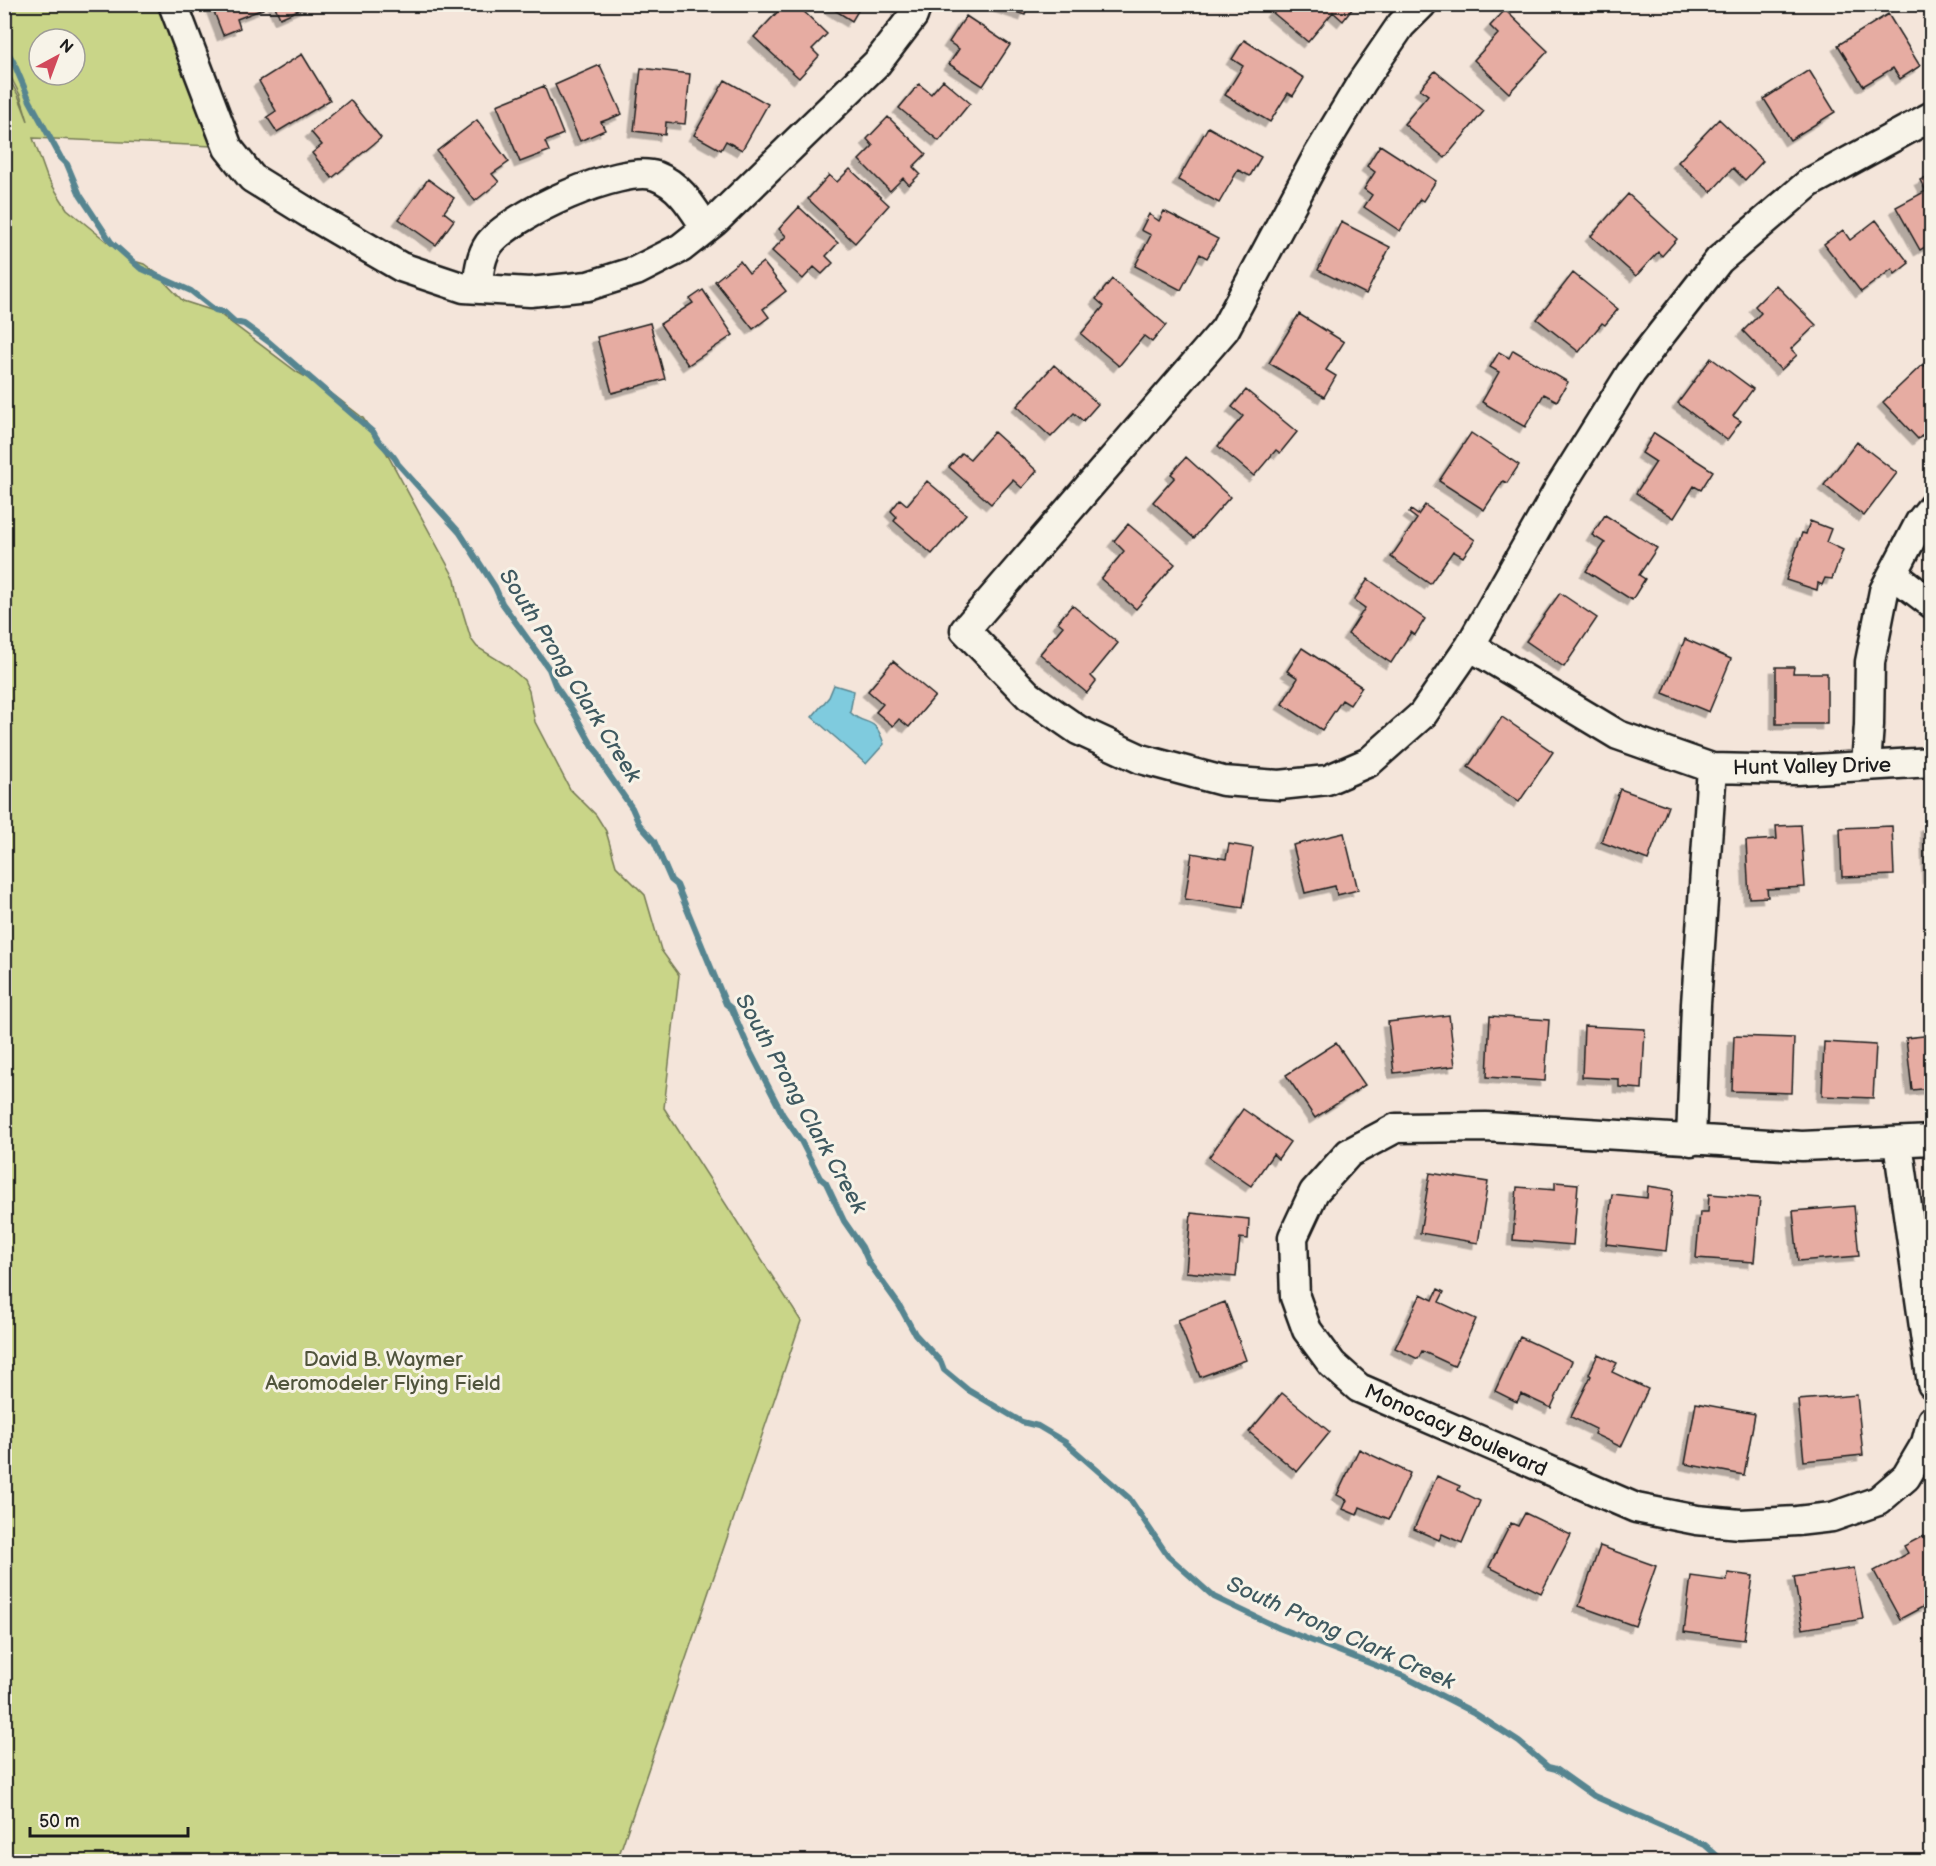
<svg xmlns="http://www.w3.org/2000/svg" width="1936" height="1866" font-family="'Balsamiq Sans',sans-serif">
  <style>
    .green { fill: #c9d588; stroke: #727852; stroke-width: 1.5; fill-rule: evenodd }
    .water { fill: #7fcbde; stroke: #578590; stroke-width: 1.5 }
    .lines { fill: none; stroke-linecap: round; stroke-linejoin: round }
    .stream { stroke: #578590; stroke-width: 6 }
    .building { fill: #e6aca2; stroke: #1c1c1c; stroke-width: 1.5; filter: url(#shadow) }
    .minor-casing { stroke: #1c1c1c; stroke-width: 33 }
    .minor { stroke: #f7f3e8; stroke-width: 28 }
    .labels { text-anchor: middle; stroke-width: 6; stroke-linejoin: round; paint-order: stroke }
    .street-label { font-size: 21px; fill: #1c1c1c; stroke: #f7f3e8 }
    .park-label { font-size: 21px; fill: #50543c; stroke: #f7f3e8 }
    .water-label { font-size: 22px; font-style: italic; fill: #3f5960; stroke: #f7f3e8 }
  </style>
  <defs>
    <filter id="shadow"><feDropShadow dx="-5.5" dy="5.5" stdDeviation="0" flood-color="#0004"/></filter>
  </defs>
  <rect width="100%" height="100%" fill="#f4e5da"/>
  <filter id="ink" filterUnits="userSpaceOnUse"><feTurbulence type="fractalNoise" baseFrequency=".0167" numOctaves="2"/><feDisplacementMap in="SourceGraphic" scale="12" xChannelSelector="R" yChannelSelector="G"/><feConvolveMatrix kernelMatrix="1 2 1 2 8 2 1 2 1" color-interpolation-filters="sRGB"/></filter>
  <g filter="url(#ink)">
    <!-- green -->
    <path class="green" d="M 5,5 L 158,5 L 212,146 L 33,138 L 47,177 L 67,209 L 111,245 L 134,261 L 144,264 L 155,272 L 183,301 L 217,312 L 297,372 L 322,386 L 363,418 L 386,452 L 455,579 L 458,596 L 471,639 L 477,647 L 508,666 L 524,680 L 529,691 L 535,722 L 570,789 L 596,815 L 606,831 L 616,866 L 645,895 L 661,950 L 679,975 L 664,1108 L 801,1321 L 617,1861 L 5,1861 L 4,70 L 18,95 L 28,121 L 20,95 L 5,66 ZM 39,39 L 75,39 L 75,75 L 39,75 Z"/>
    <!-- water -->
    <path class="water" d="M 834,685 L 854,691 L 850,712 C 865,728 874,713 884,744 L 866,764 L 812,717 L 829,697 Z"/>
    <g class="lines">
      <!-- stream -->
      <path class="stream" d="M 4,46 L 13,61 L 30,101 L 61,158 L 67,164 L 80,195 L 111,242 L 140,268 L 191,291 L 215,310 L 224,312 L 235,322 L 244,324 L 269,342 L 374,433 C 379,446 393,451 398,464 L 460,533 L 495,587 L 502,603 L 549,669 L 555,685 L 573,711 L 593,747 L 598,753 L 605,769 L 632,808 L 639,824 L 654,841 L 671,880 L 677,885 L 726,1004 L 732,1009 L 749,1049 L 783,1115 L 801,1141 L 820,1178 L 826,1183 L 844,1221 L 862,1247 L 869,1263 L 899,1305 L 915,1334 L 941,1362 L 944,1370 L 968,1390 L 1022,1422 L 1038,1426 L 1065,1442 L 1129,1498 L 1168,1556 L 1214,1597 L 1279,1628 L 1403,1676 L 1473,1712 L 1519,1742 L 1548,1767 L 1556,1769 L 1594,1796 L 1705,1845 L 1724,1862"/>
    </g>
    <!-- building -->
    <path class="building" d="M 211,4 L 262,4 L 263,9 L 237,19 L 240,28 L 223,35 Z
      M 274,4 L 312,4 L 280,18 Z
      M 785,4 L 796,4 L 827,34 L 812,49 L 819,56 L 799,78 L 754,37 Z
      M 825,4 L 862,4 L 852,21 Z
      M 992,4 L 1028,4 L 1025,15 Z
      M 1278,4 L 1356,4 L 1343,21 L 1333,12 L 1308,42 L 1272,12 Z
      M 1505,10 L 1548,51 L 1509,93 L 1474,60 L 1498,34 L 1490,26 Z
      M 1888,14 L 1920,66 L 1900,79 L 1893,68 L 1863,86 L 1838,45 Z
      M 966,16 L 1010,45 L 983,86 L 949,64 L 959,49 L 949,42 Z
      M 1244,40 L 1304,78 L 1293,96 L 1288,93 L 1270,122 L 1225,95 L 1243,66 L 1232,59 Z
      M 302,54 L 330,100 L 277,132 L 267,117 L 276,111 L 259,81 Z
      M 600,65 L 622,114 L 601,122 L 605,130 L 580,141 L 555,85 Z
      M 641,68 L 690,74 L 685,124 L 666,122 L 665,135 L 634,131 Z
      M 1809,70 L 1835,112 L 1790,140 L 1764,99 Z
      M 1435,71 L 1484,111 L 1445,158 L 1404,124 L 1428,95 L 1420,89 Z
      M 725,80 L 768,104 L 742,150 L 726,141 L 721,150 L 694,135 Z
      M 943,80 L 970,103 L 939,141 L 899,108 L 919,84 L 931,94 Z
      M 544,86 L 563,134 L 545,142 L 549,151 L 520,162 L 497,105 Z
      M 350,100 L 381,138 L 332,178 L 312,153 L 322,145 L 311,132 Z
      M 888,117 L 926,154 L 913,167 L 920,174 L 909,185 L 903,178 L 890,191 L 859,160 L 873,146 L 867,139 Z
      M 1719,119 L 1763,161 L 1745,180 L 1733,168 L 1711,192 L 1678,162 Z
      M 477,120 L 509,162 L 492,174 L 499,182 L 475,201 L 437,151 Z
      M 1208,127 L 1261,157 L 1250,176 L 1238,170 L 1219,203 L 1178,180 Z
      M 1380,145 L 1436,181 L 1423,201 L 1420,199 L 1400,231 L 1364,207 L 1372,195 L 1364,189 L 1375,172 L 1367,166 Z
      M 850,169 L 889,205 L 855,243 L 808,199 L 829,175 L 837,182 Z
      M 1932,174 L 1932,243 L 1920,250 L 1896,207 L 1926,191 L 1920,180 Z
      M 428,179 L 454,198 L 444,212 L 454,220 L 436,245 L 399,219 Z
      M 1628,194 L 1677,239 L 1662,256 L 1658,252 L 1636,276 L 1591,236 Z
      M 799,207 L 838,243 L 826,256 L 833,263 L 822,274 L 814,267 L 803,279 L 772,251 L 786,236 L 779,229 Z
      M 1164,211 L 1218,239 L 1207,258 L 1200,254 L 1181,290 L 1135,266 L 1151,235 L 1141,230 L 1149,214 L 1159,221 Z
      M 1876,220 L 1909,263 L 1895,274 L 1892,269 L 1861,292 L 1824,244 L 1843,230 L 1850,240 Z
      M 1341,222 L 1390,247 L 1366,294 L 1318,270 Z
      M 740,261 L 749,273 L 763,262 L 786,291 L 763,309 L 769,317 L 753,329 L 715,281 Z
      M 1573,273 L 1618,309 L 1605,325 L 1602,323 L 1579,352 L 1537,319 Z
      M 1112,279 L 1166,325 L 1152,342 L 1144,336 L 1119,366 L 1081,334 L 1104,306 L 1096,299 Z
      M 1776,285 L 1816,325 L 1791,349 L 1797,355 L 1781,370 L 1743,331 L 1761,313 L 1755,306 Z
      M 703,290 L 733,335 L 688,365 L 660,324 L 693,303 L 690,299 Z
      M 1299,314 L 1344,342 L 1326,370 L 1336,376 L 1324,397 L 1269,363 Z
      M 650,323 L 665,379 L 612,393 L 597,337 Z
      M 1513,350 L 1568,382 L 1557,401 L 1544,394 L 1525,427 L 1482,402 L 1499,372 L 1490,367 L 1499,352 L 1509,358 Z
      M 1711,358 L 1753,389 L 1733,416 L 1741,421 L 1727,440 L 1678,403 Z
      M 1923,364 L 1932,373 L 1932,427 L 1918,439 L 1883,402 Z
      M 1054,365 L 1098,404 L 1083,421 L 1074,413 L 1051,437 L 1017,406 Z
      M 1246,390 L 1297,432 L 1280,453 L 1276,450 L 1254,476 L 1218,446 L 1243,416 L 1232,407 Z
      M 994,432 L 1037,471 L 1022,488 L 1013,480 L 991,504 L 949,467 L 962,453 L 970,459 Z
      M 1471,433 L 1519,465 L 1507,483 L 1503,481 L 1484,510 L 1439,481 Z
      M 1654,433 L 1713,471 L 1701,490 L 1694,486 L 1674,518 L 1636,493 L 1656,462 L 1642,453 Z
      M 1857,442 L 1897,473 L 1864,516 L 1824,485 Z
      M 1186,457 L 1230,497 L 1194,538 L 1153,502 L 1175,477 L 1171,474 Z
      M 927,481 L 966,514 L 932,554 L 894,521 L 897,517 L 891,511 L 900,499 L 907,505 Z
      M 1425,505 L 1475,540 L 1463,557 L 1453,551 L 1430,584 L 1391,557 L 1417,519 L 1409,513 L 1411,510 L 1418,515 Z
      M 1605,515 L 1657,548 L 1639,575 L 1645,579 L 1632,600 L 1586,571 L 1605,543 L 1592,535 Z
      M 1810,521 L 1831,529 L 1826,542 L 1843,550 L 1832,579 L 1825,578 L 1822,585 L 1818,583 L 1817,590 L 1786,580 L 1802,533 L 1806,534 Z
      M 1128,524 L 1175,564 L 1136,609 L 1101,579 L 1124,551 L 1114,541 Z
      M 1368,579 L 1425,619 L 1415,635 L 1411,632 L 1391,663 L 1348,634 L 1365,608 L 1354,600 Z
      M 1560,593 L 1597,618 L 1564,667 L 1526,641 Z
      M 1072,605 L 1118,643 L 1091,676 L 1096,681 L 1087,693 L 1040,654 L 1063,626 L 1058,622 Z
      M 1685,639 L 1731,659 L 1709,712 L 1663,693 Z
      M 1302,648 L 1362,687 L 1350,705 L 1342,700 L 1322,730 L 1282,704 L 1298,678 L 1287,671 Z
      M 893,661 L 935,696 L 909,727 L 899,719 L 893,726 L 876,712 L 883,704 L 868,691 Z
      M 1776,667 L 1794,667 L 1793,673 L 1827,673 L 1827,724 L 1776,724 Z
      M 1502,717 L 1553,752 L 1519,802 L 1468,767 Z
      M 1620,789 L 1668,806 L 1648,860 L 1601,842 Z
      M 1932,824 L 1932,878 L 1928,878 L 1926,825 Z
      M 1801,825 L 1805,887 L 1767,889 L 1768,897 L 1749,898 L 1746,841 L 1777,839 L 1776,826 Z
      M 1892,826 L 1894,875 L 1842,877 L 1840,828 Z
      M 1344,833 L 1358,890 L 1337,895 L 1335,886 L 1305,893 L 1293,845 Z
      M 1229,844 L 1253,848 L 1243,908 L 1185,899 L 1192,853 L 1226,859 Z
      M 1449,1015 L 1455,1066 L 1394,1073 L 1388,1022 Z
      M 1490,1016 L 1549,1020 L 1545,1081 L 1487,1077 Z
      M 1584,1026 L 1645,1029 L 1642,1089 L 1619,1087 L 1619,1079 L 1582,1077 Z
      M 1932,1035 L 1932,1088 L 1912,1090 L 1906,1038 Z
      M 1734,1036 L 1794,1038 L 1792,1093 L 1732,1091 Z
      M 1824,1042 L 1876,1045 L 1873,1098 L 1822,1096 Z
      M 1336,1043 L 1365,1085 L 1315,1118 L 1286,1075 Z
      M 1243,1109 L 1290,1142 L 1278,1159 L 1273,1154 L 1251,1186 L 1209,1157 Z
      M 1430,1173 L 1488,1182 L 1478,1243 L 1420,1233 Z
      M 1555,1182 L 1578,1184 L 1573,1245 L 1513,1240 L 1517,1187 L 1555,1190 Z
      M 1648,1186 L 1673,1190 L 1666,1251 L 1606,1244 L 1612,1194 L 1647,1198 Z
      M 1709,1194 L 1760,1198 L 1754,1262 L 1696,1258 L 1700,1212 L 1708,1212 Z
      M 1854,1206 L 1859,1256 L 1798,1261 L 1793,1211 Z
      M 1191,1213 L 1249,1219 L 1248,1239 L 1240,1238 L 1236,1277 L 1186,1272 Z
      M 1438,1289 L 1444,1292 L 1439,1302 L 1476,1319 L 1454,1366 L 1422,1351 L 1418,1359 L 1395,1348 L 1421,1294 L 1433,1300 Z
      M 1225,1302 L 1246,1360 L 1200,1377 L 1178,1320 Z
      M 1520,1337 L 1572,1361 L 1551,1408 L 1521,1394 L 1517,1402 L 1495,1391 Z
      M 1598,1354 L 1617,1363 L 1612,1372 L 1648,1389 L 1621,1447 L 1594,1434 L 1596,1429 L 1571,1417 L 1591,1376 L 1589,1374 Z
      M 1282,1393 L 1330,1432 L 1297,1472 L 1249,1432 Z
      M 1857,1395 L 1863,1455 L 1804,1461 L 1798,1400 Z
      M 1696,1403 L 1755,1414 L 1744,1475 L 1685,1464 Z
      M 1359,1449 L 1410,1473 L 1389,1519 L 1360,1507 L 1357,1515 L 1343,1509 L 1347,1500 L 1337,1495 Z
      M 1437,1476 L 1460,1486 L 1458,1490 L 1480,1501 L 1462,1543 L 1442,1534 L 1439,1540 L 1414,1529 Z
      M 1525,1513 L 1571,1535 L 1541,1593 L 1489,1567 L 1511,1523 L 1518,1526 Z
      M 1923,1536 L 1932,1551 L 1932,1602 L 1900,1619 L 1874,1571 L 1908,1553 L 1904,1546 Z
      M 1600,1546 L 1656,1566 L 1635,1626 L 1579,1606 Z
      M 1854,1568 L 1863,1619 L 1803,1629 L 1794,1577 Z
      M 1728,1573 L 1753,1576 L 1744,1640 L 1684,1632 L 1691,1576 L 1727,1581 Z"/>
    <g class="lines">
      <defs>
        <path id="minor" d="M 173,4 L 228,148 L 252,178 L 315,217 L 401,267 L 464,288 L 530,292 L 588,286 L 636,271 L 681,248 L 715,221 L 877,63 L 913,16 L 917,4
          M 1422,4 L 1401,25 L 1362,82 L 1317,157 L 1225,329 L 965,630 L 1029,696 L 1078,730 L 1141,759 L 1223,781 L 1280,785 L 1327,780 L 1369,762 L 1423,714 L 1470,646 L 1560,487 L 1631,373 L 1719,260 L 1809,183 L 1932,116
          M 477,288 C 479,274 480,257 489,244 C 511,215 621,164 656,176 C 680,185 692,207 706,228
          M 1893,574 L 1932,604
          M 1470,646 L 1618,735 L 1712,768 L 1797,770 L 1932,762
          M 1866,765 L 1869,725 L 1870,662 L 1884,591 L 1920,522 L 1932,507
          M 1932,1140 L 1802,1146 L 1486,1127 L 1396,1128 L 1349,1153 L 1314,1192 L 1293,1237 L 1295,1297 L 1307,1330 L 1332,1364 L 1359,1388 L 1636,1508 L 1697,1520 L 1740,1524 L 1797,1521 L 1832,1517 L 1878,1501 L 1906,1477 L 1926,1443 L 1932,1420
          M 1691,1141 L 1696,1004 L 1712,768
          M 1898,1143 L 1932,1384"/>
      </defs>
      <!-- minor casing -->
      <use href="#minor" class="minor-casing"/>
      <!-- minor -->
      <use href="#minor" class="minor"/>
    </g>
  </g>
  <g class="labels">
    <!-- street labels -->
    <g class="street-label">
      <text transform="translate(1812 766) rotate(-1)" y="7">Hunt Valley Drive</text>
      <text transform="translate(1456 1430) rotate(24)" y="7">Monocacy Boulevard</text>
    </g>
    <!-- park labels -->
    <g class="park-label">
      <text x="383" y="1366">David B. Waymer<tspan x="383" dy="24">Aeromodeler Flying Field</tspan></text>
    </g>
    <!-- water labels -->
    <g class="water-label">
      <text transform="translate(571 675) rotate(58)" y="8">South Prong Clark Creek</text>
      <text transform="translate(802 1103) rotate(61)" y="8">South Prong Clark Creek</text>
      <text transform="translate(1341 1632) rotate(24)" y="8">South Prong Clark Creek</text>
    </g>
  </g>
  <!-- margin -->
  <rect width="1936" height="1866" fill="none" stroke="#f7f3e8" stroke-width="24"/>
  <rect x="12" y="12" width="1912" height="1842" fill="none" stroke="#1c1c1c" stroke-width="2" filter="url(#ink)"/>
  <!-- north arrow -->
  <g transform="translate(57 57) rotate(41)"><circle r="28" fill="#f7f3e8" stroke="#9f9d96" stroke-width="1.5"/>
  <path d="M0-4.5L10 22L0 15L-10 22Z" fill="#d1495b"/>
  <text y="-9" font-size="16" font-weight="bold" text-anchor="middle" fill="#1c1c1c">N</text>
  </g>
  <!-- scale -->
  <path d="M30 1827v9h158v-9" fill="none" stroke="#1c1c1c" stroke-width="3"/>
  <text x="39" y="1827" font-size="18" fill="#1c1c1c" stroke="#f7f3e8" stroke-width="4.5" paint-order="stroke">50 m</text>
</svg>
